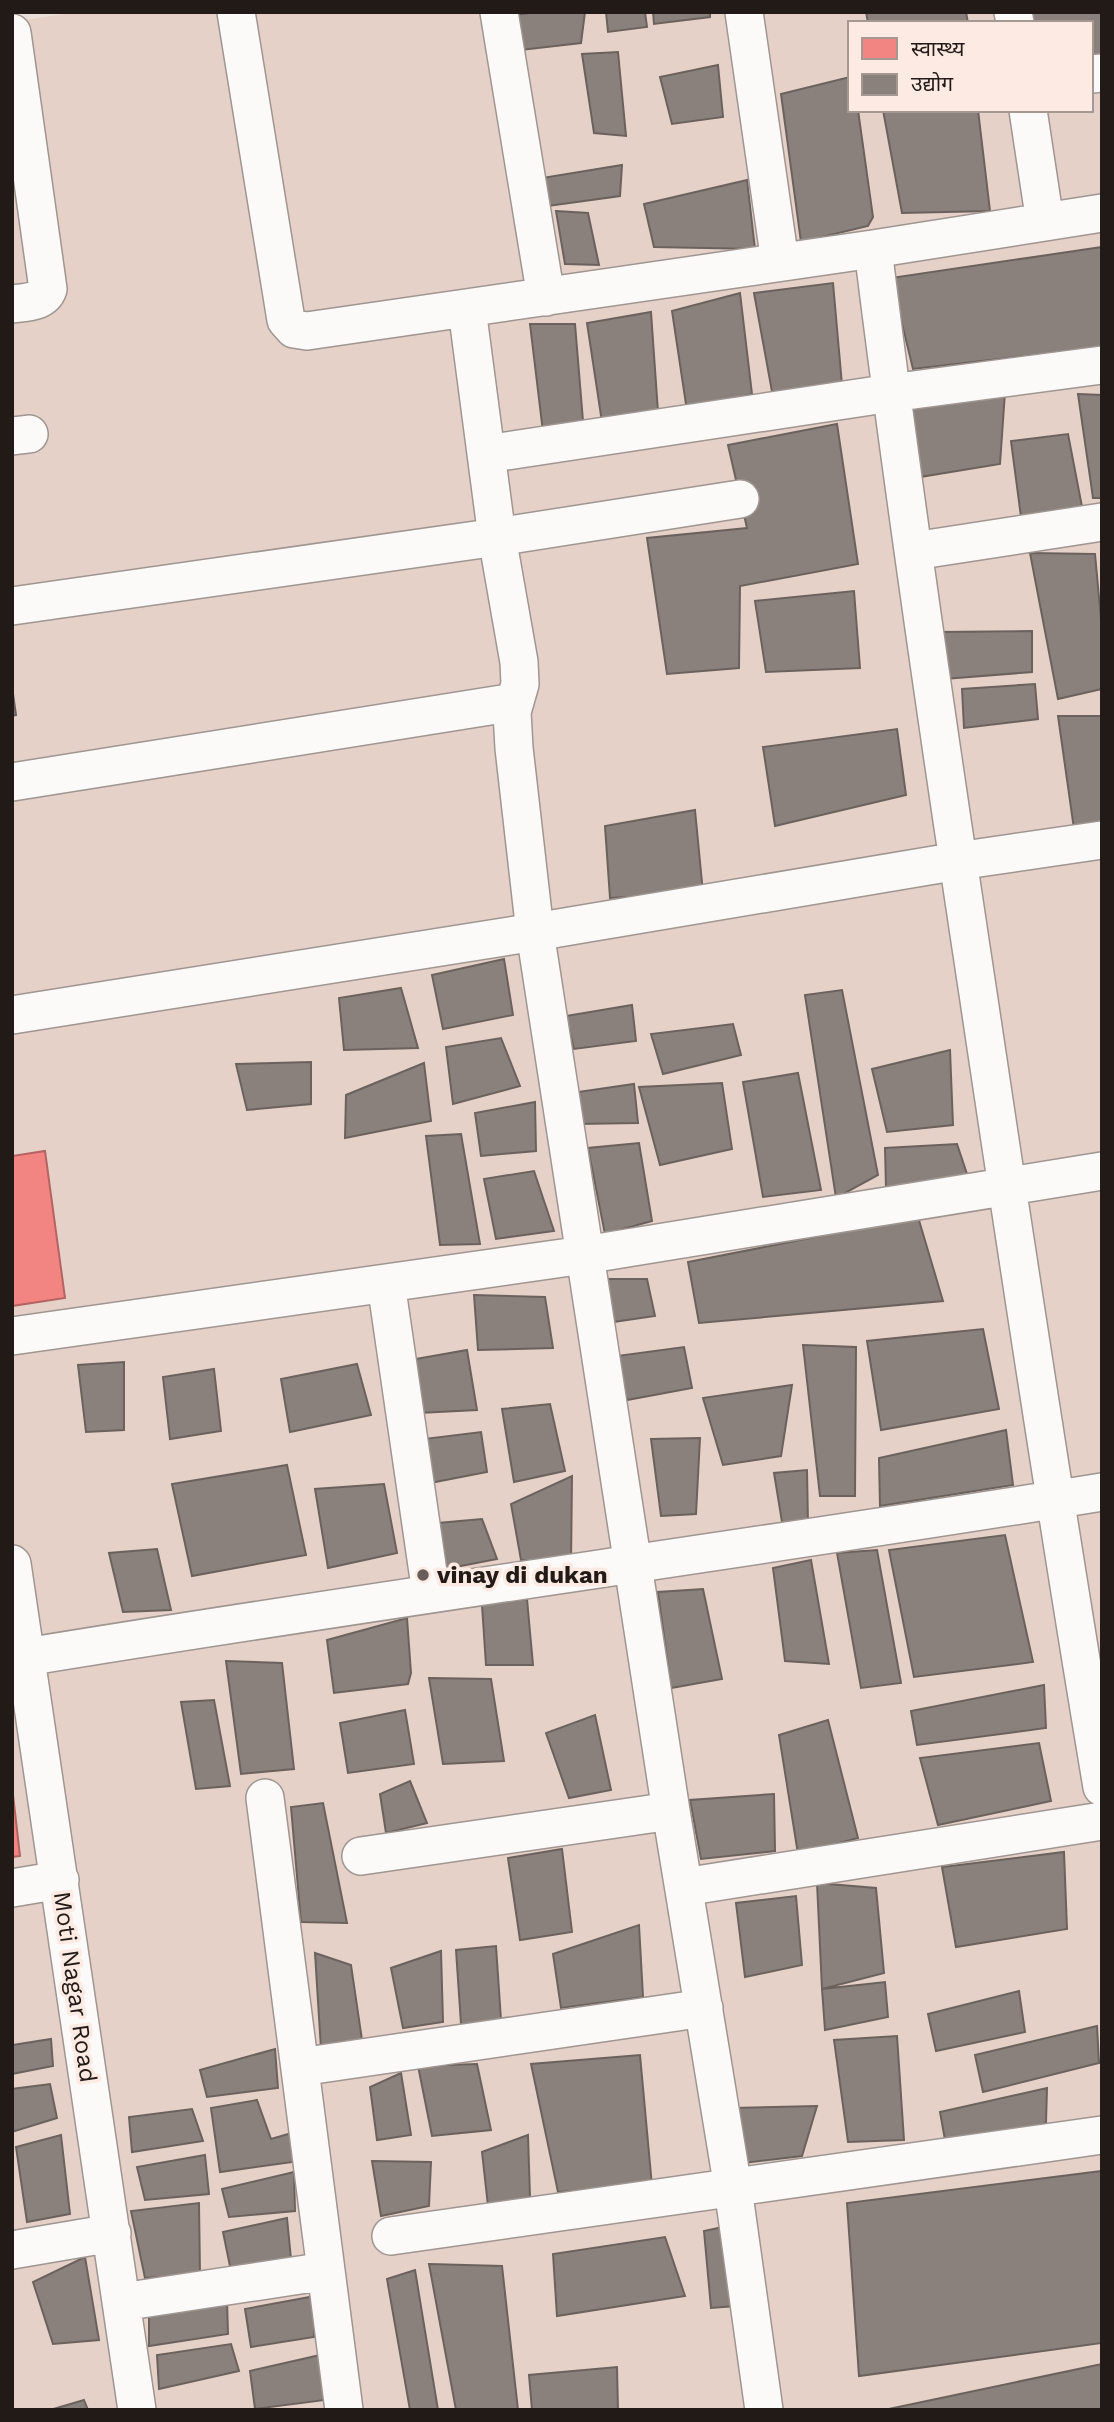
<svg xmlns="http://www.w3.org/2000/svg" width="1114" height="2422" font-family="'Work Sans','Noto Sans Devanagari',sans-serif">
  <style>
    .built { fill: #e6d1c8; fill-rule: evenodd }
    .health { fill: #f28482; stroke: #b46462; stroke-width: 2 }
    .industry { fill: #8a817c; stroke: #6b625e; stroke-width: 2 }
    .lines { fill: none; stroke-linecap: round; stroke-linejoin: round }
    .minor-casing { stroke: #9f9591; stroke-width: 40 }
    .minor { stroke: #fcfaf9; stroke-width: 37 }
    .poi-dot { fill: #685f5b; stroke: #fceae3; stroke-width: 2.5 }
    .labels { text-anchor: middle; stroke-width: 7; stroke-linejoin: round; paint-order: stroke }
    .poi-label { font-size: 24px; font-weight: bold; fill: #221a17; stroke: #fceae3; text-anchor: start }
    .street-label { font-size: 24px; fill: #221a17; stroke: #fceae3 }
  </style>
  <rect width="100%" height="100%" fill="#ebdfda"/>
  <!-- built -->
  <path class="built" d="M 76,12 L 1102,12 L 1102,2410 L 12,2410 L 12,22 ZM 850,23 L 1091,23 L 1091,110 L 850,110 Z"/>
  <!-- health -->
  <path class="health" d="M 45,1151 L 65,1298 L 12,1306 L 12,1156 Z
    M 12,1786 L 20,1856 L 12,1857 Z"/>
  <!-- industry -->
  <path class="industry" d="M 537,12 L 585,12 L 581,43 L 521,50 L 514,15 Z
    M 606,12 L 645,12 L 647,27 L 608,32 Z
    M 653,12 L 710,12 L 710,17 L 654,24 Z
    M 866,12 L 966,12 L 968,23 L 868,23 Z
    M 1021,12 L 1102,12 L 1102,56 L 1091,57 L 1091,23 L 1023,23 Z
    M 618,52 L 626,136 L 594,133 L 582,54 Z
    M 718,65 L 723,117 L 672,124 L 660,77 Z
    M 850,77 L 850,110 L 858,110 L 873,217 L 868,226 L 801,242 L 781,94 Z
    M 883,110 L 978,110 L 990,211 L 902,213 Z
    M 622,165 L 620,196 L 541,207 L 536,179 Z
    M 747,180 L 755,249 L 654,247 L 644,204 Z
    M 556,211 L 588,213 L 599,265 L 565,264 Z
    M 1102,247 L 1102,347 L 913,369 L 891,278 Z
    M 833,283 L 842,385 L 773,397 L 754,293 Z
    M 740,293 L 752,394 L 687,411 L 672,311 Z
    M 651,312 L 658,412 L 602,422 L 587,323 Z
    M 530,324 L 575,324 L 583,421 L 543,432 Z
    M 1005,392 L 1000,464 L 920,477 L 902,406 Z
    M 1078,394 L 1102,395 L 1102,498 L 1093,498 Z
    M 837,424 L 858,564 L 740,586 L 739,668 L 667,674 L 647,538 L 747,528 L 728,445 Z
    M 1068,434 L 1083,512 L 1021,517 L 1011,441 Z
    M 1030,553 L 1095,554 L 1102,630 L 1102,689 L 1058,699 Z
    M 854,591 L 860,668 L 766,672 L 755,601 Z
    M 1032,631 L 1032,672 L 945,679 L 939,632 Z
    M 1035,684 L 1038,719 L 964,728 L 962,689 Z
    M 12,687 L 16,715 L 12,716 Z
    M 1058,716 L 1102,716 L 1102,822 L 1074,829 Z
    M 897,729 L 906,795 L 775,826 L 763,747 Z
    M 695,810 L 703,893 L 610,898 L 605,826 Z
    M 504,959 L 513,1015 L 443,1029 L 432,975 Z
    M 401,988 L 418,1048 L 344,1050 L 339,998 Z
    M 842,990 L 878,1175 L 836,1198 L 805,995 Z
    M 632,1005 L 636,1041 L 574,1049 L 566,1016 Z
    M 733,1024 L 741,1055 L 663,1074 L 651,1034 Z
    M 501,1038 L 520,1086 L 453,1104 L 446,1047 Z
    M 950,1050 L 953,1125 L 887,1132 L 872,1069 Z
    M 311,1062 L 311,1104 L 247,1110 L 236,1064 Z
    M 424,1063 L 431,1121 L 345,1138 L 346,1095 Z
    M 798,1073 L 821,1190 L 763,1197 L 743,1082 Z
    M 722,1083 L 732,1149 L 660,1165 L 639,1087 Z
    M 634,1084 L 638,1123 L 576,1124 L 571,1093 Z
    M 535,1102 L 536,1151 L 481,1156 L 475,1113 Z
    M 461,1134 L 480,1244 L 440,1245 L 426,1136 Z
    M 639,1143 L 652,1221 L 605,1234 L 588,1148 Z
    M 957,1144 L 968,1177 L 886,1189 L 885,1148 Z
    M 534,1171 L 554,1231 L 496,1239 L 484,1179 Z
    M 918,1217 L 943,1301 L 699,1323 L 688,1262 Z
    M 607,1279 L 647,1279 L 655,1316 L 613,1322 Z
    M 474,1295 L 545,1297 L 553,1348 L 478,1350 Z
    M 983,1329 L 999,1409 L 881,1430 L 867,1341 Z
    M 803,1345 L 856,1347 L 855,1496 L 820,1496 Z
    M 684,1347 L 692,1388 L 627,1400 L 617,1356 Z
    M 467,1350 L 477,1410 L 419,1413 L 410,1360 Z
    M 124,1362 L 124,1430 L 86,1432 L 78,1365 Z
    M 357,1364 L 371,1415 L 290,1432 L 281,1379 Z
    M 214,1369 L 221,1431 L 170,1439 L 163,1377 Z
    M 792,1385 L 781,1456 L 723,1465 L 703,1398 Z
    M 550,1404 L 565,1471 L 514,1482 L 502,1409 Z
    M 1006,1430 L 1013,1485 L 880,1506 L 879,1458 Z
    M 481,1432 L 487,1472 L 430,1483 L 424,1439 Z
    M 700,1438 L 696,1514 L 661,1516 L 651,1439 Z
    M 287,1465 L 306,1555 L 192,1576 L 172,1484 Z
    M 807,1470 L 808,1524 L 783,1528 L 774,1473 Z
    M 572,1476 L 571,1565 L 521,1560 L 511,1504 Z
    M 384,1484 L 397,1553 L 328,1568 L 315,1489 Z
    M 482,1519 L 497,1559 L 445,1569 L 438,1523 Z
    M 1005,1535 L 1033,1662 L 914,1677 L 889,1550 Z
    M 157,1549 L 171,1610 L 123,1612 L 109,1553 Z
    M 877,1550 L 901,1683 L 861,1688 L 837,1553 Z
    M 811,1560 L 829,1664 L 785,1661 L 773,1568 Z
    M 703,1589 L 722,1679 L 671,1688 L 658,1592 Z
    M 527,1599 L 533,1665 L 486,1665 L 482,1605 Z
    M 407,1618 L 411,1673 L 408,1684 L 334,1693 L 327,1640 Z
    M 226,1661 L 282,1663 L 294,1769 L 241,1774 Z
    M 429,1678 L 491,1679 L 504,1761 L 443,1764 Z
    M 1044,1685 L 1046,1728 L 917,1745 L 911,1711 Z
    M 214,1700 L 230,1786 L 196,1789 L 181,1702 Z
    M 405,1710 L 414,1764 L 348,1773 L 340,1723 Z
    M 595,1715 L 611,1790 L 569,1798 L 546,1733 Z
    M 828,1720 L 858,1838 L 798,1854 L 779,1735 Z
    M 1039,1743 L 1051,1801 L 938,1825 L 920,1758 Z
    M 410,1781 L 427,1823 L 386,1833 L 380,1794 Z
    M 774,1794 L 775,1851 L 701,1859 L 690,1800 Z
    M 323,1803 L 347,1923 L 301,1922 L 291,1807 Z
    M 562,1849 L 572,1932 L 520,1940 L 508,1858 Z
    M 1064,1852 L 1067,1929 L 956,1947 L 942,1867 Z
    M 817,1883 L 876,1888 L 884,1973 L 822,1989 Z
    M 796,1896 L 802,1965 L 745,1977 L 736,1903 Z
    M 639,1925 L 643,1997 L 561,2008 L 553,1954 Z
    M 496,1946 L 501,2020 L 461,2024 L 456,1950 Z
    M 441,1951 L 443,2022 L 403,2028 L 391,1968 Z
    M 315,1953 L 351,1965 L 362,2040 L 321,2049 Z
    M 885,1982 L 888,2017 L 825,2030 L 822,1989 Z
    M 1019,1991 L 1025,2032 L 936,2051 L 928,2014 Z
    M 1097,2026 L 1099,2063 L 983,2092 L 975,2055 Z
    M 897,2036 L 904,2140 L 848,2142 L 834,2040 Z
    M 51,2039 L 53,2066 L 12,2074 L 12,2045 Z
    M 275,2049 L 278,2088 L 207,2097 L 200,2070 Z
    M 640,2055 L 652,2186 L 558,2192 L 531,2064 Z
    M 477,2064 L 491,2130 L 432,2136 L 418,2066 Z
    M 401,2073 L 411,2135 L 377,2140 L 370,2087 Z
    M 50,2084 L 57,2118 L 12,2132 L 12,2089 Z
    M 1047,2088 L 1046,2123 L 947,2151 L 940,2112 Z
    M 257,2100 L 271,2139 L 295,2132 L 300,2161 L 220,2172 L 211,2108 Z
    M 817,2106 L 802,2156 L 744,2163 L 733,2108 Z
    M 192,2109 L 203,2141 L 132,2152 L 129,2117 Z
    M 61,2135 L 70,2214 L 27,2222 L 16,2147 Z
    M 528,2135 L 530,2197 L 488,2206 L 482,2152 Z
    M 205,2155 L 209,2194 L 145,2200 L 137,2167 Z
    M 372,2161 L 431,2162 L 429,2206 L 381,2216 Z
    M 1102,2171 L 1102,2343 L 859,2376 L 847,2203 Z
    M 294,2172 L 295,2211 L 229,2217 L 222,2189 Z
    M 199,2203 L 200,2275 L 145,2278 L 131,2211 Z
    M 287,2218 L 291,2259 L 231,2271 L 223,2232 Z
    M 723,2227 L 736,2306 L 711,2308 L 704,2231 Z
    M 665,2237 L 685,2296 L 557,2316 L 553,2254 Z
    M 85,2257 L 99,2340 L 53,2344 L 33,2282 Z
    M 429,2264 L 502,2266 L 518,2410 L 456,2410 Z
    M 415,2270 L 438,2410 L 410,2410 L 387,2279 Z
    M 315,2296 L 314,2337 L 251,2347 L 245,2309 Z
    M 227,2300 L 228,2334 L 149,2346 L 149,2315 Z
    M 231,2344 L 239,2371 L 159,2389 L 157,2355 Z
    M 320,2355 L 325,2400 L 255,2409 L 250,2371 Z
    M 1102,2364 L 1102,2410 L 884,2410 Z
    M 617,2367 L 618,2410 L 532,2410 L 529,2375 Z
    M 84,2400 L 88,2410 L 50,2410 Z"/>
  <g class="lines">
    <defs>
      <path id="minor" d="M 236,12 L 286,320 L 294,329 L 307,331 L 873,249 C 904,500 941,750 979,1000 C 1018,1262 1058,1525 1102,1787
        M 499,12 L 546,297
        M 744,12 L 780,262
        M 1013,12 L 1015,23
        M 12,33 L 48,289 C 43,303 25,302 12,304
        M 1091,74 L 1102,73
        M 1028,110 L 1045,222
        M 873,249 L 1102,213
        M 467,309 L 497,537 L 519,662 L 520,684 L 512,712 L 514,748 L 535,932 L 671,1811 L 733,2188 L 764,2410
        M 12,436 L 29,434
        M 486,454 L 891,393 L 1102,365
        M 914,551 L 1102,522
        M 12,606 L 497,537 L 740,499
        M 12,782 L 515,702
        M 12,1015 L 535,932 L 958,861 L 1102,840
        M 386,1283 L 431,1593
        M 12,1336 L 584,1255 L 1102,1171
        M 12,1564 L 137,2410
        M 26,1657 C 384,1598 744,1550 1102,1492
        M 265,1798 L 344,2410
        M 361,1856 L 671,1811
        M 684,1887 L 1102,1821
        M 12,1888 L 60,1880
        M 300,2067 L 704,2008
        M 391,2236 L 1102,2135
        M 12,2250 L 112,2233
        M 122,2302 L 326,2271"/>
    </defs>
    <!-- minor casing -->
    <use href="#minor" class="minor-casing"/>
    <!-- minor -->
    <use href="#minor" class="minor"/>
  </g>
  <!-- markers -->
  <circle class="poi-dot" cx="423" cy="1575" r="7"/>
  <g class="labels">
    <!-- poi labels -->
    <g class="poi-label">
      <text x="437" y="1583">vinay di dukan</text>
    </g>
    <!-- street labels -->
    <g class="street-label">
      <text transform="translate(75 1987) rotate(82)" y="8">Moti Nagar Road</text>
    </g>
  </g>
  <!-- border -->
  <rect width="1114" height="2422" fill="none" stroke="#221a17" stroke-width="28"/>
  <!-- legend -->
  <rect x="848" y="21" width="245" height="91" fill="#fceae3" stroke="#a59791" stroke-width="2"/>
  <rect x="862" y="38" width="35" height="21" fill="#f28482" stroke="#a59791" stroke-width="2"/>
  <text x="911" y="56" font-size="21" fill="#221a17">स्वास्थ्य</text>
  <rect x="862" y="74" width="35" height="21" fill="#8a817c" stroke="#a59791" stroke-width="2"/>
  <text x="911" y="91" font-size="21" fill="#221a17">उद्योग</text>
</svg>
